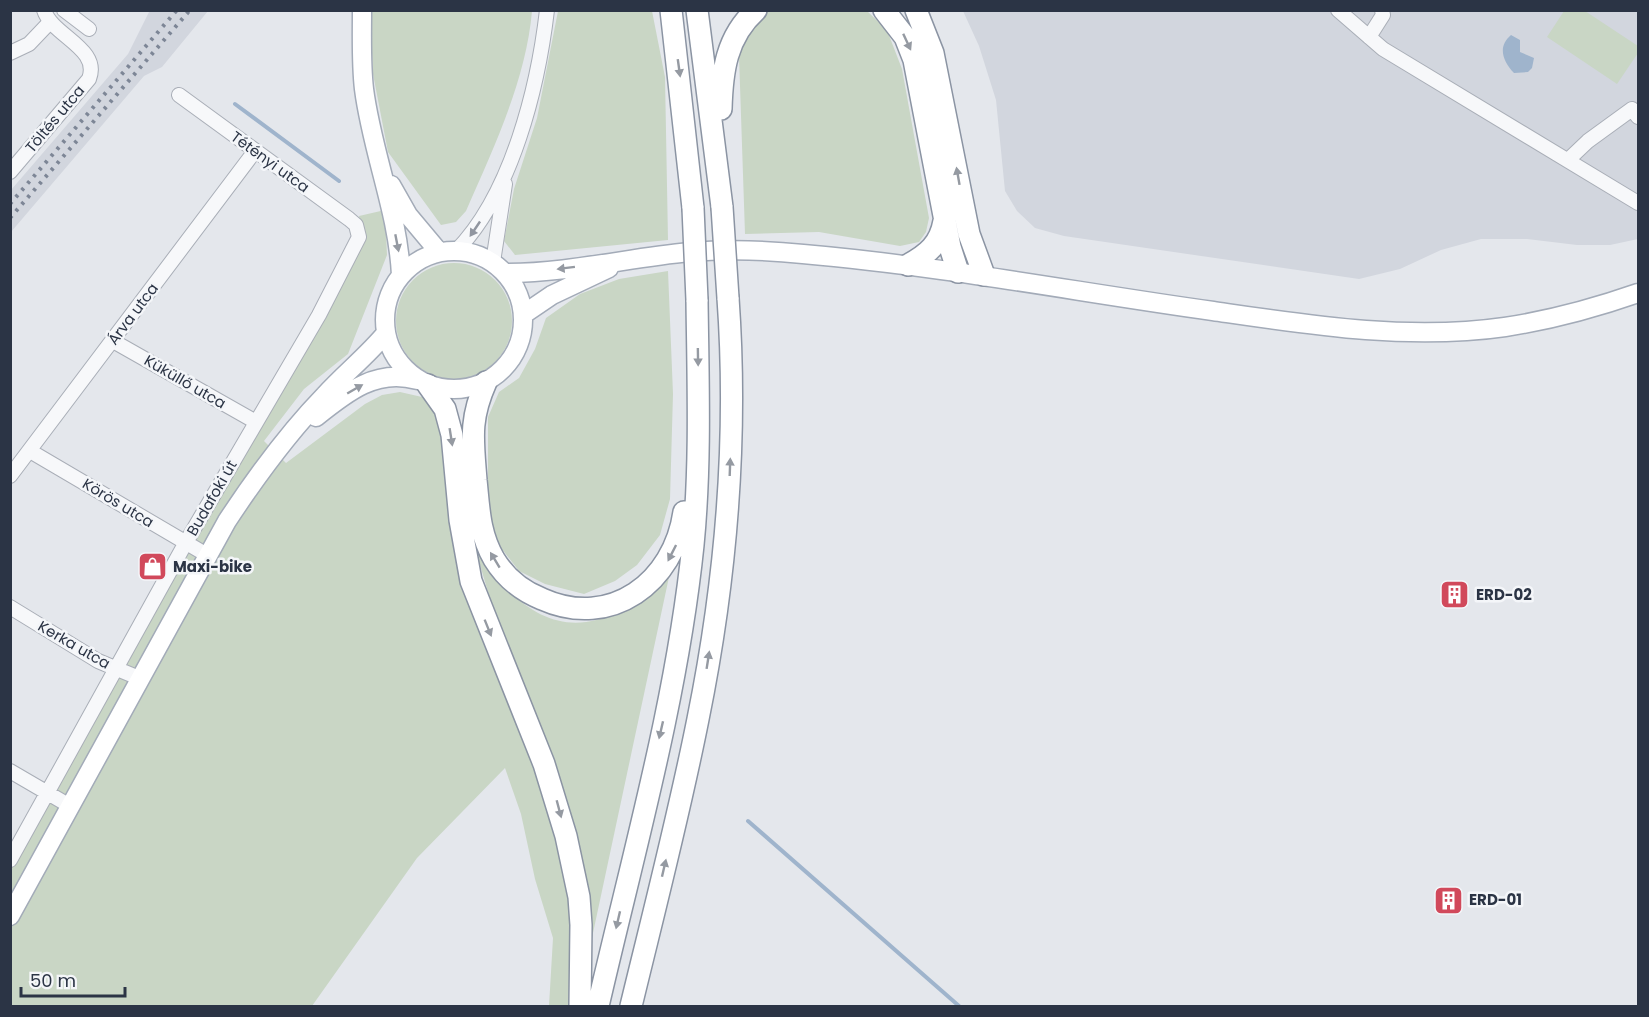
<svg xmlns="http://www.w3.org/2000/svg" width="1649" height="1017" font-family="Poppins,sans-serif">
  <style>
    .built { fill: #d2d6de }
    .green { fill: #c9d6c5 }
    .water { fill: #9fb4cc }
    .lines { fill: none; stroke-linecap: round; stroke-linejoin: round }
    .stream { stroke: #9fb4cc; stroke-width: 4 }
    .minor-casing { stroke: #a9aeb7; stroke-width: 16 }
    .major-casing { stroke: #a3abb8; stroke-width: 21 }
    .highway-casing { stroke: #8b94a3; stroke-width: 24 }
    .minor { stroke: #f7f8fa; stroke-width: 14 }
    .major { stroke: #fff; stroke-width: 18 }
    .highway { stroke: #fff; stroke-width: 21 }
    .rail { stroke: #7d8696; stroke-width: 4; stroke-dasharray: 3 6; stroke-linecap: butt }
    .highway-bridge-casing { stroke: #8b94a3; stroke-width: 24; stroke-linecap: butt }
    .highway-bridge { stroke: #fff; stroke-width: 21 }
    .oneway { fill: #959aa2 }
    .oneway2 { fill: #9196a0 }
    .labels { text-anchor: middle; stroke-width: 5; stroke-linejoin: round; paint-order: stroke }
    .street-label { font-size: 15px; fill: #2b3445; stroke: #f4f6f9 }
    .poi-label { font-size: 15px; font-weight: bold; fill: #2b3445; stroke: #f4f6f9; text-anchor: start }
  </style>
  <rect width="100%" height="100%" fill="#e4e7ec"/>
  <!-- built -->
  <path class="built" d="M 150,10 L 208,11 L 162,67 L 144,76 L 11,232 L 11,190 L 128,54 Z
    M 963,11 L 1638,11 L 1638,239 L 1610,245 L 1577,245 L 1527,239 L 1481,239 L 1441,250 L 1400,269 L 1359,279 L 1064,236 L 1035,228 L 1017,211 L 1005,191 L 996,100 L 979,46 Z"/>
  <!-- green -->
  <path class="green" d="M 370,11 L 532,11 C 526,80 494,147 466,211 L 456,222 L 441,225 L 388,152 L 373,74 Z
    M 558,11 L 652,11 L 665,77 L 668,240 L 515,255 L 504,241 L 514,189 L 537,118 Z
    M 768,11 L 867,11 L 887,30 L 902,69 L 929,218 L 926,232 L 919,242 L 900,246 L 819,232 L 745,234 L 739,56 L 755,21 Z
    M 1564,11 L 1585,11 L 1638,46 L 1638,53 L 1617,84 L 1547,37 Z
    M 385,210 L 387,255 L 348,354 L 304,389 L 264,441 L 286,463 L 365,404 L 382,395 L 400,392 L 422,397 L 436,408 L 443,424 L 449,489 L 536,755 L 568,876 L 571,914 L 571,1006 L 549,1006 L 553,938 L 535,879 L 521,814 L 505,768 L 417,858 L 312,1006 L 11,1006 L 11,867 L 364,239 L 359,216 Z
    M396 321a58 58 0 1 1 116 0a58 58 0 1 1-116 0Z
    M 668,271 L 673,394 L 670,499 L 660,535 L 637,565 L 615,581 L 584,594 L 545,584 L 519,571 L 495,540 L 488,494 L 488,417 L 499,392 L 519,378 L 535,349 L 546,318 L 580,294 L 619,279 Z
    M 475,548 C 533,636 589,647 669,577 L 590,947 L 589,889 L 569,808 L 537,719 L 496,619 Z"/>
  <!-- water -->
  <path class="water" d="M 1511,35 L 1520,40 L 1520,52 L 1534,58 L 1532,68 L 1528,72 L 1514,73 C 1503,61 1497,47 1511,35 Z"/>
  <g class="lines">
    <!-- stream -->
    <path class="stream" d="M 235,104 L 339,181
      M 748,821 L 959,1006"/>
    <defs>
      <path id="minor" d="M 64,10 L 89,29
        M 1338,10 L 1383,49 L 1638,203
        M 1369,37 L 1383,15 L 1382,10
        M 10,53 L 29,44 L 49,23
        M 1568,160 L 1588,141 L 1632,109 L 1638,117
        M 10,172 L 89,79 C 101,48 52,36 44,10
        M 456,251 C 512,194 538,87 547,10
        M 493,262 L 505,184
        M 113,341 L 256,422
        M 30,451 L 207,555
        M 10,476 L 255,151
        M 10,607 L 98,661 L 139,678
        M 10,771 L 70,806
        M 10,860 L 185,544 L 319,315 L 359,237 L 356,225 L 349,219 L 179,95"/>
      <path id="major" d="M 362,10 C 362,37 361,63 364,89 C 372,152 398,212 401,275
        M 391,185 L 408,215 L 439,252
        M385 320a69 69 0 1 1 138 0a69 69 0 1 1-138 0Z
        M 506,273 C 567,273 628,258 689,252 C 726,249 765,250 803,254 C 941,266 1077,292 1213,311 C 1309,325 1408,341 1505,327 C 1551,320 1595,308 1638,293
        M 524,314 L 552,295 L 609,268
        M 316,417 C 347,392 377,368 417,380
        M 10,916 L 227,521 C 256,477 288,433 325,395 C 345,373 367,356 386,333"/>
      <path id="highway" d="M 671,10 L 693,208
        M 697,10 L 722,207
        M 884,10 L 905,37 L 914,60 L 950,247 L 958,272
        M 916,10 L 933,53 L 969,234 L 984,275
        M 721,109 C 722,72 726,37 756,10
        M 908,265 C 928,254 940,244 944,221
        M 486,382 C 469,420 473,440 476,480 C 479,508 479,533 494,559 C 505,577 522,591 542,599 C 611,630 674,582 684,512
        M 428,385 L 445,409 L 452,435 L 460,520 L 471,581 L 544,764 L 566,836 L 579,897 L 581,925 L 580,1006
        M 598,1006 C 633,854 677,701 693,545 C 701,463 698,381 697,300
        M 631,1006 C 654,911 679,815 698,719 C 726,581 738,438 728,298"/>
    </defs>
    <!-- minor casing -->
    <use href="#minor" class="minor-casing"/>
    <!-- major casing -->
    <use href="#major" class="major-casing"/>
    <!-- highway casing -->
    <use href="#highway" class="highway-casing"/>
    <!-- minor -->
    <use href="#minor" class="minor"/>
    <!-- major -->
    <use href="#major" class="major"/>
    <!-- highway -->
    <use href="#highway" class="highway"/>
    <!-- rail -->
    <path class="rail" d="M 10,204 L 177,10
      M 10,218 L 190,10"/>
    <defs>
      <path id="highway-bridge" d="M 722,207 L 728,298
        M 693,208 L 697,300"/>
    </defs>
    <!-- highway-bridge casing -->
    <use href="#highway-bridge" class="highway-bridge-casing"/>
    <!-- highway-bridge -->
    <use href="#highway-bridge" class="highway-bridge"/>
  </g>
  <!-- one-way arrows -->
  <defs><path id="oneway-solid" d="M-6-.8H1V-3.2L6.5 0L1 3.2V.8H-6Z" transform="scale(1.5)"/></defs>
  <g class="oneway">
    <use href="#oneway-solid" transform="translate(907 42) rotate(65)"/>
    <use href="#oneway-solid" transform="translate(679 68) rotate(82)"/>
    <use href="#oneway-solid" transform="translate(958 176) rotate(-100)"/>
    <use href="#oneway-solid" transform="translate(397 243) rotate(79)"/>
    <use href="#oneway-solid" transform="translate(566 268) rotate(173)"/>
    <use href="#oneway-solid" transform="translate(698 357) rotate(89)"/>
    <use href="#oneway-solid" transform="translate(355 389) rotate(-30)"/>
    <use href="#oneway-solid" transform="translate(451 437) rotate(81)"/>
    <use href="#oneway-solid" transform="translate(730 467) rotate(-88)"/>
    <use href="#oneway-solid" transform="translate(672 553) rotate(117)"/>
    <use href="#oneway-solid" transform="translate(495 560) rotate(-121)"/>
    <use href="#oneway-solid" transform="translate(488 628) rotate(68)"/>
    <use href="#oneway-solid" transform="translate(708 660) rotate(-81)"/>
    <use href="#oneway-solid" transform="translate(661 730) rotate(103)"/>
    <use href="#oneway-solid" transform="translate(559 809) rotate(75)"/>
    <use href="#oneway-solid" transform="translate(664 868) rotate(-77)"/>
    <use href="#oneway-solid" transform="translate(618 920) rotate(103)"/>
  </g>
  <use class="oneway2" href="#oneway-solid" transform="translate(475 229) rotate(124)"/>
  <!-- icons -->
  <defs>
    <symbol id="shop-square" viewBox="-11 -11 22 22"><rect x="-9" y="-9" width="18" height="18" rx="4" fill="#d1495b" stroke="#f4f6f9"/><path d="M-5-2.5h2.3a2.7 3.5 0 0 1 5.4 0H5L5.5 6h-11ZM-1.5-2.5h3a1.5 2.3 0 0 0-3 0Z" fill="#fff"/></symbol>
    <symbol id="building-square" viewBox="-11 -11 22 22"><rect x="-9" y="-9" width="18" height="18" rx="4" fill="#d1495b" stroke="#f4f6f9"/><path d="M-4-6H4V6H1V3H-1V6H-4ZM-2.5-4.3h1.7v1.8h-1.7ZM.8-4.3h1.7v1.8H.8ZM-2.5-1h1.7V.8h-1.7ZM.8-1h1.7V.8H.8Z" fill="#fff"/></symbol>
  </defs>
  <g fill-rule="evenodd">
    <use href="#shop-square" x="136" y="550" width="33" height="33"/>
    <use href="#building-square" x="1438" y="578" width="33" height="33"/>
    <use href="#building-square" x="1432" y="884" width="33" height="33"/>
  </g>
  <g class="labels">
    <!-- street labels -->
    <g class="street-label">
      <text transform="translate(55 119) rotate(-50)" y="5">Töltés utca</text>
      <text transform="translate(270 162) rotate(36)" y="5">Tétényi utca</text>
      <text transform="translate(133 314) rotate(-53)" y="5">Árva utca</text>
      <text transform="translate(185 382) rotate(30)" y="5">Küküllő utca</text>
      <text transform="translate(212 498) rotate(-60)" y="5">Budafoki út</text>
      <text transform="translate(118 503) rotate(31)" y="5">Körös utca</text>
      <text transform="translate(74 645) rotate(30)" y="5">Kerka utca</text>
    </g>
    <!-- poi labels -->
    <g class="poi-label">
      <text x="173" y="572">Maxi-bike</text>
      <text x="1476" y="600">ERD-02</text>
      <text x="1469" y="905">ERD-01</text>
    </g>
  </g>
  <!-- border -->
  <rect width="1649" height="1017" fill="none" stroke="#2b3445" stroke-width="24"/>
  <!-- scale -->
  <path d="M21 987v9h104v-9" fill="none" stroke="#2b3445" stroke-width="3"/>
  <text x="30" y="987" font-size="18" fill="#2b3445" stroke="#f4f6f9" stroke-width="4.5" paint-order="stroke">50 m</text>
</svg>
